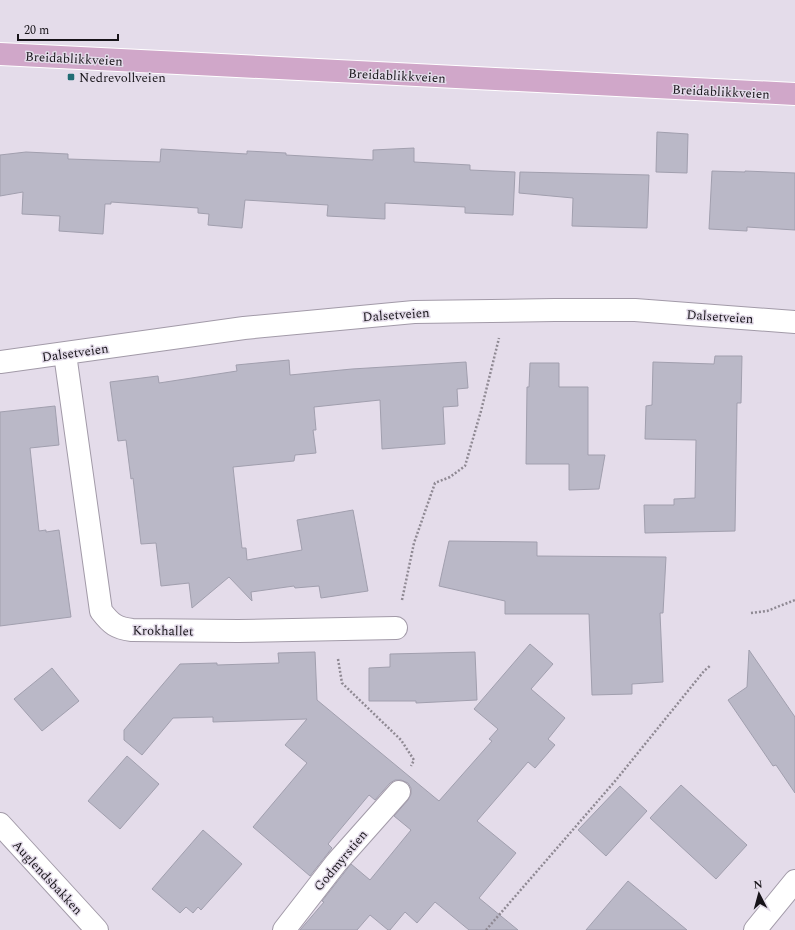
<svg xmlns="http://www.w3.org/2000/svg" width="795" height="930" font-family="Spectral,serif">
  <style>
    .building { fill: #bab8c7; stroke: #a19fae }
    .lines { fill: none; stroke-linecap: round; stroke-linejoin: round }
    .minor-casing { stroke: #a29aa8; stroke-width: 24 }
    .major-casing { stroke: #fff; stroke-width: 24 }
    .path { stroke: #8f8993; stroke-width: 2.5; stroke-dasharray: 2 2; stroke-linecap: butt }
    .minor { stroke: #fff; stroke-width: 22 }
    .major { stroke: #d0a7c9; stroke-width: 22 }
    .poi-dot { fill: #216c74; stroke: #e4dcea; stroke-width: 1.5 }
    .labels { text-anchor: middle; stroke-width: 3; stroke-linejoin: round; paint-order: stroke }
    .street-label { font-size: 13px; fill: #171419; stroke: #e4dcea }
    .poi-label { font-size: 13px; fill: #171419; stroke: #e4dcea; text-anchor: start }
  </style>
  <rect width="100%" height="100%" fill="#e4dcea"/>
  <!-- building -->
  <path class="building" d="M 657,132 L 688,134 L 687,173 L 656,172 Z
    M 414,148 L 414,162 L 470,165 L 470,170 L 515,172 L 513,215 L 465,213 L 465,207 L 385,203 L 385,219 L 327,216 L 328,205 L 245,200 L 242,228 L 208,225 L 209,214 L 198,213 L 198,208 L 111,202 L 111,204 L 105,204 L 103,234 L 59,231 L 60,216 L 22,214 L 23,192 L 0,196 L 0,155 L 26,152 L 68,154 L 68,159 L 160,162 L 161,149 L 247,154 L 247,151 L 286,153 L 286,155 L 373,160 L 373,150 Z
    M 712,171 L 745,172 L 745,171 L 795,173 L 795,230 L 747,227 L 747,231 L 709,229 Z
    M 520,172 L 649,175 L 647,228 L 572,226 L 573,198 L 519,193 Z
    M 715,356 L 742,356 L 741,403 L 737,403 L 735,531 L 645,533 L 644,505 L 674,505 L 674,499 L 695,498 L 696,440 L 645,439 L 646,406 L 652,405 L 653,362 L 714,364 Z
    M 289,360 L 290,375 L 352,369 L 466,362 L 468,388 L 457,389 L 458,406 L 443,407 L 445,444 L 382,449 L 380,400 L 314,407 L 316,430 L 313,430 L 316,453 L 295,455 L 294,461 L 233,467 L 242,548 L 246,548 L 247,560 L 302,550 L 297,520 L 353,510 L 368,591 L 321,598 L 319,586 L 295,588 L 294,586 L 251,592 L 252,601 L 229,577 L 192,608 L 189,583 L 161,586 L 156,543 L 141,544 L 133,478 L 131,479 L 126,440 L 118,441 L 110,382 L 158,376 L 159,383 L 237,371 L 236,365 Z
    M 530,363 L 559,363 L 559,387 L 588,387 L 588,455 L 605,455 L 599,489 L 569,490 L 569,464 L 526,464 L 527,387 L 529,387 Z
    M 55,406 L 59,445 L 30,448 L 39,531 L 46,530 L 46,532 L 59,530 L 71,617 L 0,626 L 0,412 Z
    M 449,541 L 537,542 L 537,556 L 666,557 L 663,613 L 660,613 L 663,682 L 632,684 L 632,694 L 592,695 L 589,614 L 505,614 L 505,601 L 439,586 Z
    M 530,644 L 553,664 L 531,689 L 565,718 L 548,739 L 555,745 L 535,768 L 528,762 L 477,821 L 516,853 L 479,898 L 518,930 L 469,930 L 435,902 L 417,923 L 405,912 L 390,930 L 388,930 L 370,915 L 357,930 L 300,930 L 324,902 L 322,901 L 351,864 L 370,880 L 411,830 L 394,816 L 408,800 L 411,794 L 411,788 L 408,783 L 401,780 L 395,780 L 390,783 L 375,800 L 369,795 L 328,844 L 332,848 L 310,876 L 253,827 L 307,763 L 285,745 L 307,719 L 213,722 L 213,717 L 173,718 L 142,755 L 124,740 L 124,730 L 180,664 L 217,663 L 217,665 L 279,663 L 278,653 L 315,652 L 317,700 L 439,801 L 492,741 L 489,739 L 498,729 L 474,709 Z
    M 749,650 L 795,717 L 795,793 L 776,765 L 773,766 L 728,700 L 747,687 Z
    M 475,652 L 477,700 L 416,703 L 416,701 L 369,701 L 369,668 L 390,667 L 390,654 Z
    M 52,668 L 79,701 L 42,731 L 14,699 Z
    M 127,756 L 159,784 L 120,829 L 88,801 Z
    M 681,785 L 747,845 L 716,879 L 650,818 Z
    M 620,786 L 647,811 L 606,856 L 578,830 Z
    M 203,830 L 242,864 L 201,910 L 198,907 L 193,913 L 186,907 L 180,913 L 152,889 Z
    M 628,881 L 687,930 L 586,930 Z"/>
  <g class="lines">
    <defs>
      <path id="minor" d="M 65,354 L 101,611 C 111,624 116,628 132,630 L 238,631 L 396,628
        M 0,362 L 244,328 L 414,312 L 555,310 L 635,310 L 795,322
        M 0,824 L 97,930
        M 284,930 L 336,863 L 399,792
        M 755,930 L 795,881"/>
      <path id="major" d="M 0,54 L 795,94"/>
    </defs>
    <!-- minor casing -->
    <use href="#minor" class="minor-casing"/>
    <!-- major casing -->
    <use href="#major" class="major-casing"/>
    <!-- path -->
    <path class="path" d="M 402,600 L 414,543 L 435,483 L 450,477 L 465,466 L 481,411 L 499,338
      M 751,613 L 767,611 L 795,600
      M 338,659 L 342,683 L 401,740 L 414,760 L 411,766
      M 486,930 L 616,780 L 704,671 L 711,665"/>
    <!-- minor -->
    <use href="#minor" class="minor"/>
    <!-- major -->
    <use href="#major" class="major"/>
  </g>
  <!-- markers -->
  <rect class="poi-dot" x="67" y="73" width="8" height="8" rx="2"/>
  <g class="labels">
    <!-- street labels -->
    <g class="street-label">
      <text transform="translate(74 58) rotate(3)" y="5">Breidablikkveien</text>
      <text transform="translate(397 75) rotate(3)" y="5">Breidablikkveien</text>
      <text transform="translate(721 91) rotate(3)" y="5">Breidablikkveien</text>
      <text transform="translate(396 314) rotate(-4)" y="5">Dalsetveien</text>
      <text transform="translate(720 316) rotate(4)" y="5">Dalsetveien</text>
      <text transform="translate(75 352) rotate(-8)" y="5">Dalsetveien</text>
      <text transform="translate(163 630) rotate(1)" y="5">Krokhallet</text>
      <text transform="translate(340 860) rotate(-50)" y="5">Godmyrstien</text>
      <text transform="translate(48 877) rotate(47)" y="5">Auglendsbakken</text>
    </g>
    <!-- poi labels -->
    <g class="poi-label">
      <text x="79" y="82">Nedrevollveien</text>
    </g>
  </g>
  <!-- north arrow -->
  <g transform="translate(759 894) rotate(354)" stroke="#e4dcea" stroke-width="3" paint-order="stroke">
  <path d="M0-3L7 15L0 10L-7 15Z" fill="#171419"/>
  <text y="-6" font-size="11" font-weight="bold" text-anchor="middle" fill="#171419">N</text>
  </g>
  <!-- scale -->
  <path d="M18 34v6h100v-6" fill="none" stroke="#171419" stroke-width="2"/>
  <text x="24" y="34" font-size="12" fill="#171419" stroke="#e4dcea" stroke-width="3" paint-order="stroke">20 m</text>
</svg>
